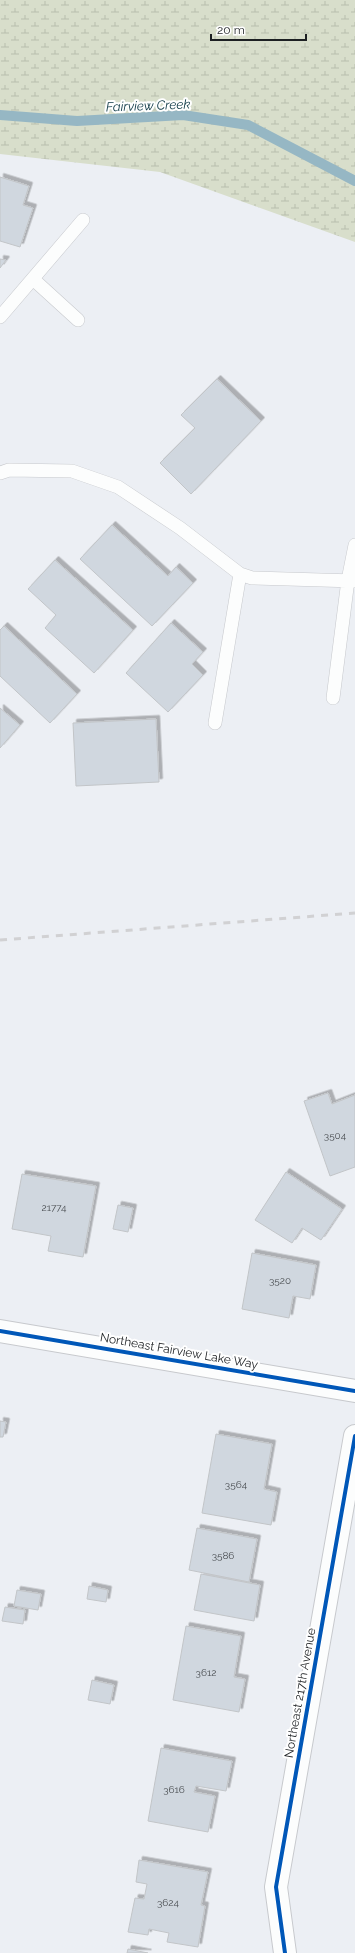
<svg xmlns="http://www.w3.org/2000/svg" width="355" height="1953" font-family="Raleway,sans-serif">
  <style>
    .wetland { fill: url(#wetland-marsh) }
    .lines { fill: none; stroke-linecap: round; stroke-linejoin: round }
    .stream { stroke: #96b7c4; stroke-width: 10 }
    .building { fill: #d0d7df; stroke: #c2c5c8; filter: url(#shadow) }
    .service-casing { stroke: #c7c9cd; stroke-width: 14 }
    .minor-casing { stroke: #c7c9cd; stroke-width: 24 }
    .tertiary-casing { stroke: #c7c9cd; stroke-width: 24 }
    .service { stroke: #fcfdfd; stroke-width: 13 }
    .minor { stroke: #fcfdfd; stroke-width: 22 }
    .tertiary { stroke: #fcfdfd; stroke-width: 22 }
    .rail { stroke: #d1d1d3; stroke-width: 3; stroke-dasharray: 7 7; stroke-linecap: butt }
    .cycleway-casing { stroke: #fff; stroke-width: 6 }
    .cycleway { stroke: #0057b8; stroke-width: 4 }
    .labels { text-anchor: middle; stroke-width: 4; stroke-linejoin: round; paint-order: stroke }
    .number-label { font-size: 10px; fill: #4b4f53 }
    .street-label { font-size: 12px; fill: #1d2023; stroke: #fff }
    .water-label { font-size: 13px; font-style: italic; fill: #0c3744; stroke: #fff }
  </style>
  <defs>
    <pattern id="wetland-marsh" width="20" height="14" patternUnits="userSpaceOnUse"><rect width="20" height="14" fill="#d8decb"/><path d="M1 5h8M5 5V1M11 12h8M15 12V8" fill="none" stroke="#b9beae"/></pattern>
    <filter id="shadow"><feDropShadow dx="3.5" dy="-3.5" stdDeviation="0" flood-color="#0004"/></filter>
  </defs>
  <rect width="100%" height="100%" fill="#eceff4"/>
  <!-- wetland -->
  <path class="wetland" d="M 0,0 L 355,0 L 355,242 L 160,172 L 0,154 Z"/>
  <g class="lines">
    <!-- stream -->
    <path class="stream" d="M 0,115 L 77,121 L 183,115 L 248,125 L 355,181"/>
  </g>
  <!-- building -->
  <path class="building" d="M 0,177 L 29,186 L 23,205 L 33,208 L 20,247 L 0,241 Z
    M 0,259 L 6,260 L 0,268 Z
    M 217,379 L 261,421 L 191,494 L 160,463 L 195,428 L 181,415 Z
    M 112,525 L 168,576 L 176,567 L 193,583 L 152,626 L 80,559 Z
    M 55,560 L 133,630 L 94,673 L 45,628 L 56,615 L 28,589 Z
    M 171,623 L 203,652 L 192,664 L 203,675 L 168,712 L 126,673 Z
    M 4,626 L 77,694 L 50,723 L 0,676 L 0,630 Z
    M 0,708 L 20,725 L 0,748 Z
    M 156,719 L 159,782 L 76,786 L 73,723 Z
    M 328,1093 L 332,1104 L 355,1095 L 355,1167 L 330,1176 L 304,1101 Z
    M 286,1172 L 342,1209 L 321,1240 L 302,1228 L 292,1243 L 255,1220 Z
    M 22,1174 L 96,1186 L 83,1257 L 48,1251 L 51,1236 L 12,1229 Z
    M 118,1205 L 133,1208 L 128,1232 L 113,1229 Z
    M 252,1253 L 316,1265 L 310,1299 L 293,1296 L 289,1318 L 242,1309 Z
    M 0,1421 L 6,1422 L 3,1437 L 0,1437 Z
    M 216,1434 L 272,1444 L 264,1489 L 277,1492 L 271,1525 L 202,1513 Z
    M 197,1528 L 257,1539 L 249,1582 L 189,1570 Z
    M 201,1574 L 260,1585 L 254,1621 L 194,1610 Z
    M 89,1586 L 108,1590 L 106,1602 L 87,1599 Z
    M 17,1590 L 41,1594 L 38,1610 L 14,1606 Z
    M 5,1607 L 25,1610 L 23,1624 L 2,1621 Z
    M 186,1626 L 241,1636 L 234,1677 L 245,1679 L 239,1712 L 173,1700 Z
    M 92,1680 L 114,1685 L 110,1704 L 88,1700 Z
    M 161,1748 L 232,1761 L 226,1791 L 196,1786 L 194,1792 L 215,1796 L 208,1832 L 148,1821 Z
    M 139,1860 L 208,1872 L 201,1905 L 205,1906 L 198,1947 L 167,1942 L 169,1933 L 149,1929 L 148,1935 L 128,1932 L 135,1898 L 144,1899 L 147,1884 L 136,1882 Z
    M 128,1949 L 148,1953 L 127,1953 Z"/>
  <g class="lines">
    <defs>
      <path id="service" d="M 33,279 L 78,320
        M 0,317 L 83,220
        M 0,473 L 9,470 L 72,471 L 118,487 L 180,528 L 240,574 L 252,578 L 355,581
        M 333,698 L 348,580 L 355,545
        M 215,723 L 240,574"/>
      <path id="minor" d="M 285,1953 L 276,1887 L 355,1436"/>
      <path id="tertiary" d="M 0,1331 L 355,1391"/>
    </defs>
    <!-- service casing -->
    <use href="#service" class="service-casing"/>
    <!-- minor casing -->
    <use href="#minor" class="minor-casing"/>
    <!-- tertiary casing -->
    <use href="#tertiary" class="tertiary-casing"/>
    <!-- service -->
    <use href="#service" class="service"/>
    <!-- minor -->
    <use href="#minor" class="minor"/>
    <!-- tertiary -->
    <use href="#tertiary" class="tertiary"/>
    <!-- rail -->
    <path class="rail" d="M 0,940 L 355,913"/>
    <defs>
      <path id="cycleway" d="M 0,1331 L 355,1391
        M 285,1953 L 276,1887 L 355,1436"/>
    </defs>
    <!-- cycleway casing -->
    <use href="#cycleway" class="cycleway-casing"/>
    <!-- cycleway -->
    <use href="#cycleway" class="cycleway"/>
  </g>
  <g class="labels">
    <!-- number labels -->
    <g class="number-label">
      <text x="335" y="1139">3504</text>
      <text x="54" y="1211">21774</text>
      <text x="280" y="1284">3520</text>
      <text x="236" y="1488">3564</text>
      <text x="223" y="1559">3586</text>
      <text x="206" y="1676">3612</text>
      <text x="174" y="1793">3616</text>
      <text x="168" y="1906">3624</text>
    </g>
    <!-- street labels -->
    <g class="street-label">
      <text transform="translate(179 1351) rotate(10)" y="4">Northeast Fairview Lake Way</text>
      <text transform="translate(300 1693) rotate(-80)" y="4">Northeast 217th Avenue</text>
    </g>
    <!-- water labels -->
    <g class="water-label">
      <text transform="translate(148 105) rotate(-2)" y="5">Fairview Creek</text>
    </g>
  </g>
  <!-- scale -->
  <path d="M211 34v6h95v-6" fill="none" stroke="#1d2023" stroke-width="2"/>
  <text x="217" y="34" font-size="12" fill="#1d2023" stroke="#ffffff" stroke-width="3" paint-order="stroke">20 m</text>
</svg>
